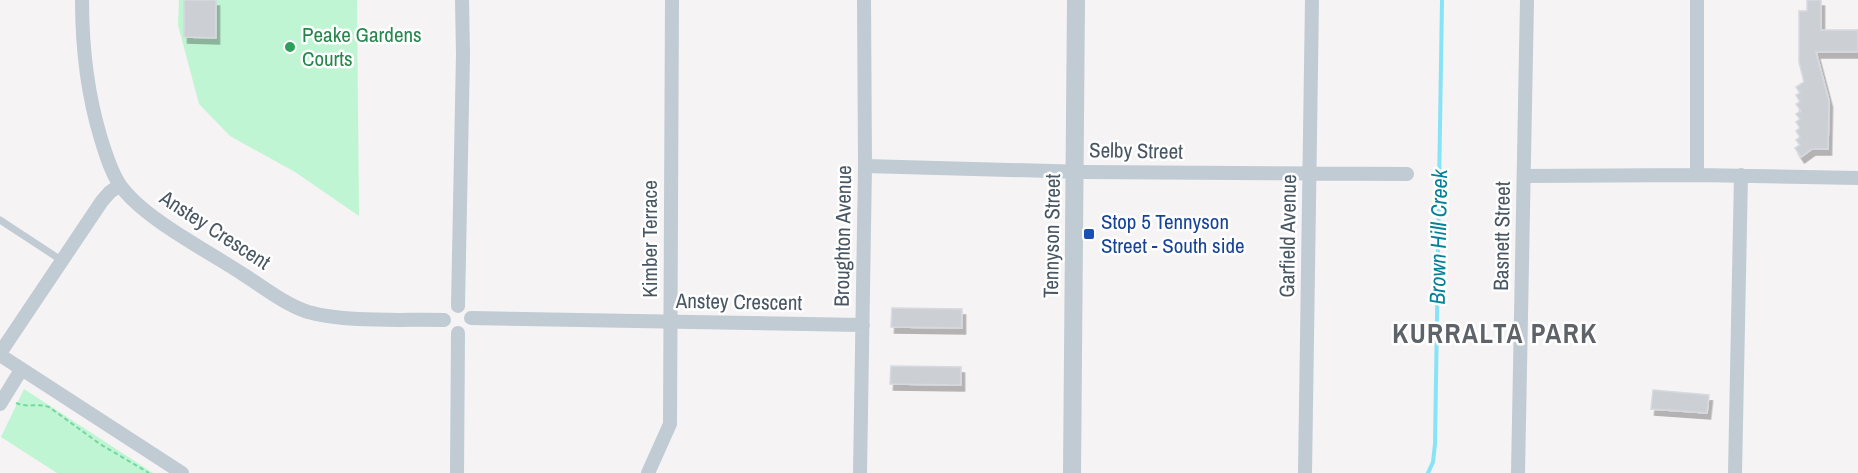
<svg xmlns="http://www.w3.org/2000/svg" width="1858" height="473" font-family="'Archivo Narrow',sans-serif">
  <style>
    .green { fill: #bff5d2 }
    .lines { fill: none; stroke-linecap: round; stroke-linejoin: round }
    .stream { stroke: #88e3f6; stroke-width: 4 }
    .building { fill: #ccd0d5; stroke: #d6d9df; stroke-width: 1.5; filter: url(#shadow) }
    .path { stroke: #73d7a2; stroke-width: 2; stroke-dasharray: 4.5 3; stroke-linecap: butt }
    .service { stroke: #c0cbd3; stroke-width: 7 }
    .minor { stroke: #c0cbd3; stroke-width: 14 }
    .tertiary { stroke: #c0cbd3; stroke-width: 18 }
    .leisure-dot { fill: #2e9e5b; stroke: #fff; stroke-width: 2 }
    .transit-dot { fill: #1a4fb4; stroke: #fff; stroke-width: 2 }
    .labels { text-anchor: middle; stroke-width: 5; stroke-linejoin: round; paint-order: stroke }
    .leisure-label { font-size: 21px; fill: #27864d; stroke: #fff; text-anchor: start }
    .street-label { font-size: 21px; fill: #485763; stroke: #fff }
    .transit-label { font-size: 21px; fill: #164399; stroke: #fff; text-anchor: start }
    .water-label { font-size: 22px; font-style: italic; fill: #03819b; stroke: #fff }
    .district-label { font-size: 27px; font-weight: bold; letter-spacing: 1.5px; fill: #5e6369; stroke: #fff }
  </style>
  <defs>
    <filter id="shadow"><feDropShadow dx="3.5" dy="6" stdDeviation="0" flood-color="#0004"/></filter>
  </defs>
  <rect width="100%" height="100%" fill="#f5f3f3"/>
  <!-- green -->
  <path class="green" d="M 179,0 L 357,0 L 359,216 L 295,172 L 230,136 L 199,104 L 178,25 Z
    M 24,389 L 153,473 L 57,473 L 1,437 Z"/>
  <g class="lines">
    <!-- stream -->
    <path class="stream" d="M 1428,473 L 1433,462 L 1435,444 L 1442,0"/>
  </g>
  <!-- building -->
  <path class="building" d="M 184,0 L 216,0 L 216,38 L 184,37 Z
    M 1807,0 L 1821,0 L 1821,30 L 1858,30 L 1858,52 L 1816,52 L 1829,101 L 1828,149 L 1812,149 L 1801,157 L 1795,148 L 1800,145 L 1796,140 L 1800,137 L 1796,131 L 1800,128 L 1796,122 L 1800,119 L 1796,114 L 1801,111 L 1796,104 L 1800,102 L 1796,95 L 1800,93 L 1796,87 L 1804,82 L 1799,62 L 1799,11 L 1807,11 Z
    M 892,308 L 962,309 L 962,328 L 891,327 Z
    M 891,366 L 961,367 L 961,385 L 890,384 Z
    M 1653,390 L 1709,395 L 1707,413 L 1651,409 Z"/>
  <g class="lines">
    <!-- path -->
    <path class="path" d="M 16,403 C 27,408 38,403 49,407 L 100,444 L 149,473"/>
    <!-- service -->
    <path class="service" d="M 0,220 L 61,260"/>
    <!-- minor -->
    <path class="minor" d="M 82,0 C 82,48 87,93 101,139 C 106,155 111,172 120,185 C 143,218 206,250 241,273 C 262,286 284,304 308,312 C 347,323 404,319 444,320
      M 865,166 L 1086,172 L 1407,174
      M 1697,175 L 1697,0
      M 1524,176 L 1697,175 L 1858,178
      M 458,306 L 463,54 L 462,0
      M 471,318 L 863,325
      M 0,353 L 102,201 L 110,192 L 120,185
      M 0,355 L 182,473
      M 0,404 L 21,370
      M 457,473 L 458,333
      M 648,473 L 670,424 L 672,0
      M 860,473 L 865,166 L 864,0
      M 1305,473 L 1312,0
      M 1518,473 L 1527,0
      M 1735,473 L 1741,175"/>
    <!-- tertiary -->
    <path class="tertiary" d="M 1072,473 L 1076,0"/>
  </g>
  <!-- markers -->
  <circle class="leisure-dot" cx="290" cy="47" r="6"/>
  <rect class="transit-dot" x="1083" y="228" width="12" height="12" rx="3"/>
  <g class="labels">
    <!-- leisure labels -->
    <g class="leisure-label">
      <text x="302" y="42">Peake Gardens<tspan x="302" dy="24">Courts</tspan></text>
    </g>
    <!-- street labels -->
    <g class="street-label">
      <text transform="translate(1136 151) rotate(1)" y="7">Selby Street</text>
      <text transform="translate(215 230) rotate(33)" y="7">Anstey Crescent</text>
      <text transform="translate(843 236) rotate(-89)" y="7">Broughton Avenue</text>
      <text transform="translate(1052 236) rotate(-89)" y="7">Tennyson Street</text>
      <text transform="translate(1288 236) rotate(-89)" y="7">Garfield Avenue</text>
      <text transform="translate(1502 236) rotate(-89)" y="7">Basnett Street</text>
      <text transform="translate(650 239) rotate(-90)" y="7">Kimber Terrace</text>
      <text transform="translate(739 302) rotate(1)" y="7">Anstey Crescent</text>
    </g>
    <!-- transit labels -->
    <g class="transit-label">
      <text x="1101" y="229">Stop 5 Tennyson<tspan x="1101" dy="24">Street - South side</tspan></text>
    </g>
    <!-- water labels -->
    <g class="water-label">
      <text transform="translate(1438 237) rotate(-89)" y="8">Brown Hill Creek</text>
    </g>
    <!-- district labels -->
    <g class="district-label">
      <text x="1495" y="343">KURRALTA PARK</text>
    </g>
  </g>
</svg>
